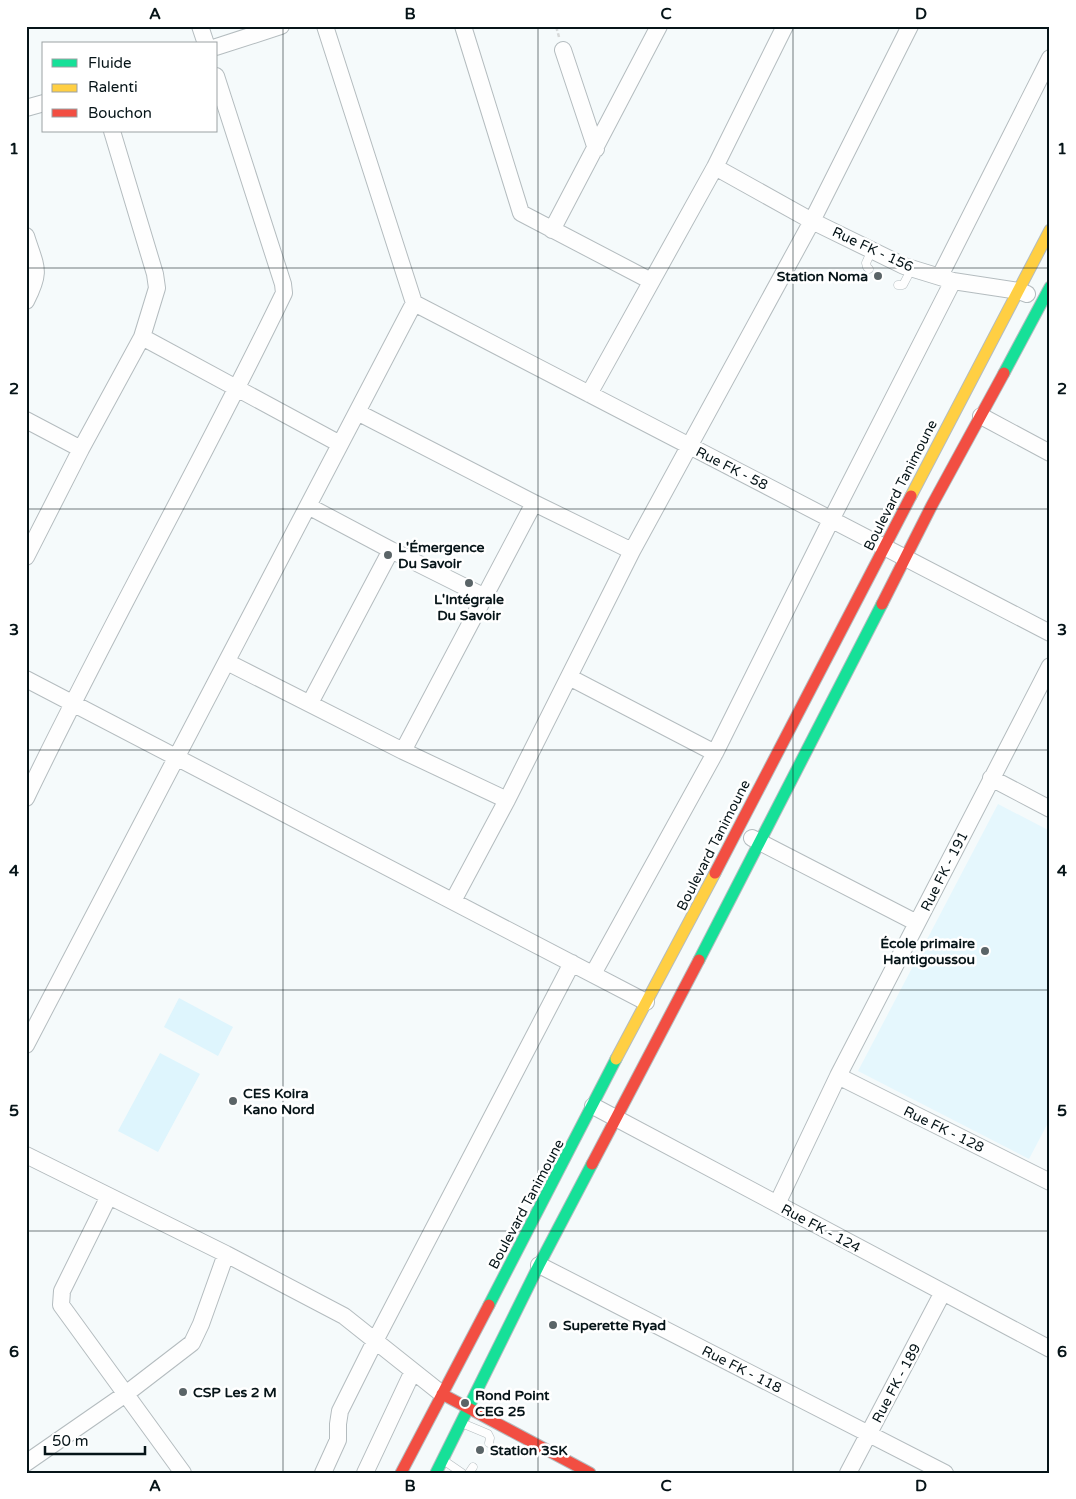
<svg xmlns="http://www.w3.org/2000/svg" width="1076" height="1499" font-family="'Varela Round',sans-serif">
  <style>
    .built { fill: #e5f7fd }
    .green { fill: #def5fd }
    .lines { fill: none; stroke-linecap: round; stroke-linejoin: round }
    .lane-casing { stroke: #b4bcbf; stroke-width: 9 }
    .street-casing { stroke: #b4bcbf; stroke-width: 18 }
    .fast-casing { stroke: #b4bcbf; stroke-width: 13 }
    .slow-casing { stroke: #b4bcbf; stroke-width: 13 }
    .jam-casing { stroke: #b4bcbf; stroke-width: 13 }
    .path { stroke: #d6d8d8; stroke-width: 2.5; stroke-dasharray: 5 2.5; stroke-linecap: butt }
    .lane { stroke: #fefefe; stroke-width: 8 }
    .street { stroke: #fefefe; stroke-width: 16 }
    .fast { stroke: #16e098; stroke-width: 11 }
    .slow { stroke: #ffcf43; stroke-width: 11 }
    .jam { stroke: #f24e42; stroke-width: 11 }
    .grid { fill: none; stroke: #061418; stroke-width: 1; stroke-opacity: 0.55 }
    .poi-dot { fill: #5a6467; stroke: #fff; stroke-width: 2 }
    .labels { text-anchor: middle; stroke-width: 5; stroke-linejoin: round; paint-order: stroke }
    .street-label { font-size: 14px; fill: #061418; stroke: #fff }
    .poi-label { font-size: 14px; font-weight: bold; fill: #061418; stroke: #fff; text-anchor: start }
    .neatline { fill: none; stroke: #061418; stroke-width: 2 }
    .grid-label { font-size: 16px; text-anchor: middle; font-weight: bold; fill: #061418 }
  </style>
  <rect width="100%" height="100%" fill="#f5fafb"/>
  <!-- built -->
  <path class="built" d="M 998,804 L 1050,831 L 1050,1119 L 1029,1159 L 858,1071 Z"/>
  <!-- green -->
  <path class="green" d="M 179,998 L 233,1027 L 218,1056 L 164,1027 Z
    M 160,1053 L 200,1074 L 158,1152 L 118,1131 Z"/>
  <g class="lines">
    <defs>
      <path id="lane" d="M 869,269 L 867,267 L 866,263 L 872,250
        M 898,285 L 903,285 L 912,268
        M 464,1424 L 488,1434 L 490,1438 L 489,1443
        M 446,1462 L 462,1473
        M 469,1473 L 473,1467"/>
      <path id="street" d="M 200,26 L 206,44
        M 463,26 L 521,213 L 651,281
        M 216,47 L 281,26
        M 563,50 L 596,149
        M 26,108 L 44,103
        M 715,167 L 812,221 L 904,266 L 953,281 L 1019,291 L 1027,294
        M 552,230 L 659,26
        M 26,236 C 36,268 42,270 26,301
        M 940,276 L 1050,58
        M 414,303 L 1050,633
        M 142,337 L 340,444
        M 589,394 L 715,167 L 785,26
        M 357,412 L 534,503 L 632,551
        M 981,416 L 1050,453
        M 26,420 L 81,449
        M 308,506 L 391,550 L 485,597
        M 26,557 L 81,449 L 142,337 L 157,288 L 155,274 L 112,131
        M 227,662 L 403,751 L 507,800
        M 569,677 L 715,753
        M 26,679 L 646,1002
        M 310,703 L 391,550
        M 403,751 L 534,503
        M 991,778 L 1050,809
        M 26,798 C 108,627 202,463 284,293 L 283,284 L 216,76
        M 752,838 L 917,923
        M 453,901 L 507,800 L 632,551 L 812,221 L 910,26
        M 593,974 L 715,753 L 831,520 L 953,281
        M 26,1045 L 414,303 L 325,26
        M 838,1076 L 1050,1182
        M 593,1106 L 1050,1349
        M 26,1155 L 226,1254 L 344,1316 L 442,1394
        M 109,1196 L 62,1291 L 61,1305 L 183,1473
        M 777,1204 L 838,1076 L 1050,666
        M 539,1265 L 945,1473
        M 26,1463 L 127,1393 L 192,1343 L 201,1324 L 226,1254
        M 323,1473 L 338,1440 L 338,1424 L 340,1411 L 375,1341 L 572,963
        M 365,1473 L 413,1371
        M 848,1473 L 943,1292"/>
      <path id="fast" d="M 1004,373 L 1050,287
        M 699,960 L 882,604
        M 489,1305 L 616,1059
        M 436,1473 L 539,1265 L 592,1164"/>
      <path id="slow" d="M 911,496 L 1050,230
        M 616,1059 L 715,873"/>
      <path id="jam" d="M 882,604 L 932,505 L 1004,373
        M 715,873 L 911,496
        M 592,1164 L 699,960
        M 442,1394 L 590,1473
        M 401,1473 L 489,1305"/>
    </defs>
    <!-- lane casing -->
    <use href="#lane" class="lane-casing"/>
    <!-- street casing -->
    <use href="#street" class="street-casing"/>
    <!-- fast casing -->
    <use href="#fast" class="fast-casing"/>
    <!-- slow casing -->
    <use href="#slow" class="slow-casing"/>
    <!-- jam casing -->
    <use href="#jam" class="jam-casing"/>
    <!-- path -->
    <path class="path" d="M 556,26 L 559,37"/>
    <!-- lane -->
    <use href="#lane" class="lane"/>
    <!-- street -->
    <use href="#street" class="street"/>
    <!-- fast -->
    <use href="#fast" class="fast"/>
    <!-- slow -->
    <use href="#slow" class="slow"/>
    <!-- jam -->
    <use href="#jam" class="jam"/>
  </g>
  <!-- grid -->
  <path class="grid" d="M 283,26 L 283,1473M 538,26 L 538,1473M 793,26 L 793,1473M 26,268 L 1050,268M 26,509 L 1050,509M 26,750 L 1050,750M 26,990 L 1050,990M 26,1231 L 1050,1231"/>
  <!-- markers -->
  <g class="poi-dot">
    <circle cx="878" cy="276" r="5"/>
    <circle cx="388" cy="555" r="5"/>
    <circle cx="469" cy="583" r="5"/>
    <circle cx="985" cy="951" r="5"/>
    <circle cx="233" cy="1101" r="5"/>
    <circle cx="553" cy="1325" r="5"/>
    <circle cx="183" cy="1392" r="5"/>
    <circle cx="465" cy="1403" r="5"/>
    <circle cx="480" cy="1450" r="5"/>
  </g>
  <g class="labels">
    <!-- street labels -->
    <g class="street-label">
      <text transform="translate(873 249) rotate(25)" y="5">Rue FK - 156</text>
      <text transform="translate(732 468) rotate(27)" y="5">Rue FK - 58</text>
      <text transform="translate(900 485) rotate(-63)" y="5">Boulevard Tanimoune</text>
      <text transform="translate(713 845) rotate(-63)" y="5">Boulevard Tanimoune</text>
      <text transform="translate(944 871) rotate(-63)" y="5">Rue FK - 191</text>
      <text transform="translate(944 1129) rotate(26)" y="5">Rue FK - 128</text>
      <text transform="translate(526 1204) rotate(-62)" y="5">Boulevard Tanimoune</text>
      <text transform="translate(821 1228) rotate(28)" y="5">Rue FK - 124</text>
      <text transform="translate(742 1369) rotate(27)" y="5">Rue FK - 118</text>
      <text transform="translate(896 1383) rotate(-62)" y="5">Rue FK - 189</text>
    </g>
    <!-- poi labels -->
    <g class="poi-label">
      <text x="868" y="281" text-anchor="end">Station Noma</text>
      <text x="398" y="552">L'Émergence<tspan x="398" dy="16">Du Savoir</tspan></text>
      <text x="469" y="604" text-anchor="middle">L'Intégrale<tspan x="469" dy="16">Du Savoir</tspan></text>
      <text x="975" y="948" text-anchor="end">École primaire<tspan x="975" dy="16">Hantigoussou</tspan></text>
      <text x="243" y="1098">CES Koira<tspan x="243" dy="16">Kano Nord</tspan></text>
      <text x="563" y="1330">Superette Ryad</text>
      <text x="193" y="1397">CSP Les 2 M</text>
      <text x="475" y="1400">Rond Point<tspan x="475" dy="16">CEG 25</tspan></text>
      <text x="490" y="1455">Station 3SK</text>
    </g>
  </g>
  <!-- border -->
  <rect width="1076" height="1499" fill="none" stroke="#ffffff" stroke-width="55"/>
  <!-- legend -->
  <rect x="42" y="42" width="175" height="90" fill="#ffffff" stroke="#9ba1a3"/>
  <rect x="52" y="59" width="25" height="8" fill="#16e098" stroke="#9ba1a3"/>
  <text x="88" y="68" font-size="15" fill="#061418">Fluide</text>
  <rect x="52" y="84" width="25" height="8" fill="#ffcf43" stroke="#9ba1a3"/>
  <text x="88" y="92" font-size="15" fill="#061418">Ralenti</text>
  <rect x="52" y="109" width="25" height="8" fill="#f24e42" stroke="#9ba1a3"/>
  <text x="88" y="118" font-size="15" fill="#061418">Bouchon</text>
  <!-- scale -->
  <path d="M45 1446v8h100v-8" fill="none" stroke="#061418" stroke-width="2.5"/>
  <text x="52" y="1446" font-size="15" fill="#061418" stroke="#ffffff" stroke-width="4" paint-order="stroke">50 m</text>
  <rect x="28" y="28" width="1020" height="1444" class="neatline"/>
  <g class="grid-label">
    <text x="155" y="19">A</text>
    <text x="410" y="19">B</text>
    <text x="666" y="19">C</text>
    <text x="921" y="19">D</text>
    <text x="14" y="154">1</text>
    <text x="1062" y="154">1</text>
    <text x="14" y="394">2</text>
    <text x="1062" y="394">2</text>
    <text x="14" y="635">3</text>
    <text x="1062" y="635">3</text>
    <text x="14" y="876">4</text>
    <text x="1062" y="876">4</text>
    <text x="14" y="1116">5</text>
    <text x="1062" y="1116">5</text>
    <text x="14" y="1357">6</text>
    <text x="1062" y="1357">6</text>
    <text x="155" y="1491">A</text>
    <text x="410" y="1491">B</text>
    <text x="666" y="1491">C</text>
    <text x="921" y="1491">D</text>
  </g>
</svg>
